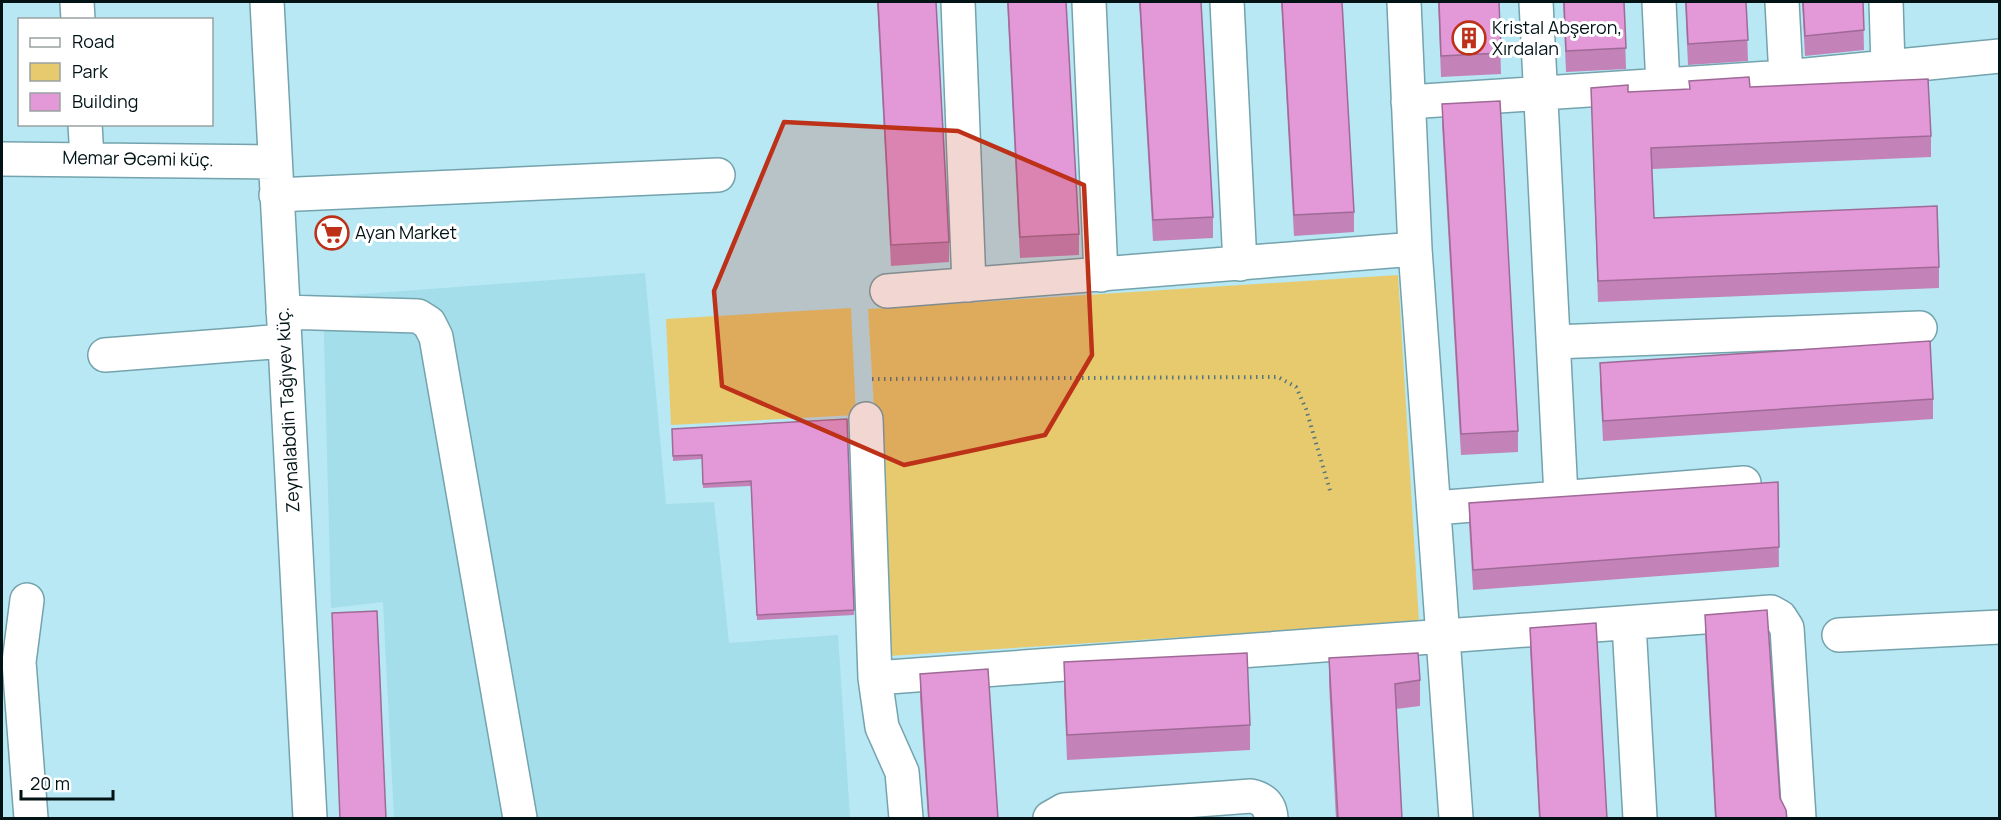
<svg xmlns="http://www.w3.org/2000/svg" width="2001" height="820" font-family="Manrope,sans-serif">
  <style>
    .built { fill: #a3deea }
    .green { fill: #e7ca6e }
    .lines { fill: none; stroke-linecap: round; stroke-linejoin: round }
    .minor-casing { stroke: #74a3ad; stroke-width: 36 }
    .path { stroke: #56767d; stroke-width: 4; stroke-dasharray: 1.5 4.5; stroke-linecap: butt }
    .minor { stroke: #fff; stroke-width: 33 }
    .wall { fill: #c383b9 }
    .building { fill: #e398d7; stroke: #9f6a96; stroke-width: 1.5 }
    .marked { fill: #bd3118; fill-opacity: 0.2; stroke: #bd3118; stroke-width: 4.5; stroke-linejoin: round }
    .labels { text-anchor: middle; stroke-width: 6; stroke-linejoin: round; paint-order: stroke }
    .poi-label { font-size: 18px; fill: #021316; stroke: #fff; text-anchor: start }
    .street-label { font-size: 18px; fill: #021316; stroke: #fff }
  </style>
  <rect width="100%" height="100%" fill="#b7e8f3"/>
  <!-- built -->
  <path class="built" d="M 645,273 L 666,504 L 714,502 L 729,643 L 838,635 L 850,818 L 394,818 L 383,602 L 331,608 L 323,297 Z"/>
  <!-- green -->
  <path class="green" d="M 1398,275 L 1419,622 L 889,656 L 868,309 Z
    M 851,308 L 856,415 L 671,425 L 666,319 Z"/>
  <g class="lines">
    <defs>
      <path id="minor" d="M 77,2 L 78,20
        M 267,2 L 310,818
        M 958,2 L 969,285
        M 1089,2 L 1101,275
        M 1227,2 L 1240,264
        M 1404,2 L 1415,249 L 1456,818
        M 1536,2 L 1561,496
        M 1659,2 L 1663,86
        M 1782,2 L 1786,77
        M 1886,2 L 1888,66
        M 1408,102 L 1786,77 L 2000,56
        M 85,124 L 87,158
        M 2,159 L 274,162
        M 276,195 L 718,175
        M 887,291 L 1415,249
        M 283,312 L 418,316 L 429,323 L 436,337 L 520,818
        M 1554,342 L 1920,328
        M 105,355 L 285,341
        M 866,419 L 875,678 L 882,727 L 902,772 L 906,818
        M 1435,508 L 1744,483
        M 27,600 L 19,662 L 31,818
        M 1629,624 L 1640,818
        M 1839,635 L 2000,627
        M 875,678 L 1771,612 L 1780,617 L 1787,628 L 1799,818
        M 1050,818 L 1064,810 L 1251,796 C 1264,799 1270,805 1271,818"/>
    </defs>
    <!-- minor casing -->
    <use href="#minor" class="minor-casing"/>
    <!-- path -->
    <path class="path" d="M 872,379 L 1278,377 L 1296,387 L 1306,409 L 1331,494"/>
    <!-- minor -->
    <use href="#minor" class="minor"/>
  </g>
  <!-- wall -->
  <path class="wall" d="M 877,2 L 936,2 L 949,242 L 949,262 L 891,266 Z
    M 1007,2 L 1066,2 L 1079,234 L 1079,255 L 1020,258 Z
    M 1139,2 L 1201,2 L 1213,217 L 1213,238 L 1153,241 Z
    M 1281,2 L 1342,2 L 1354,212 L 1354,232 L 1294,236 Z
    M 1438,2 L 1499,2 L 1501,74 L 1441,77 Z
    M 1563,2 L 1624,2 L 1626,69 L 1566,72 Z
    M 1685,2 L 1746,2 L 1748,61 L 1688,65 Z
    M 1802,2 L 1863,2 L 1864,50 L 1805,56 Z
    M 1750,87 L 1931,136 L 1931,157 L 1652,169 L 1654,218 L 1939,267 L 1939,288 L 1598,302 L 1591,88 L 1628,92 Z
    M 1442,104 L 1518,431 L 1518,452 L 1461,455 L 1442,125 Z
    M 1600,363 L 1933,399 L 1933,419 L 1603,441 L 1600,384 Z
    M 847,419 L 854,615 L 757,620 L 751,486 L 703,488 L 702,459 L 673,461 L 672,429 Z
    M 1778,482 L 1779,567 L 1473,590 L 1469,524 L 1469,503 Z
    M 1705,615 L 1787,819 L 1715,819 L 1705,636 Z
    M 1530,628 L 1607,819 L 1539,819 L 1530,649 Z
    M 1329,658 L 1420,680 L 1420,706 L 1396,709 L 1402,819 L 1336,819 L 1329,684 Z
    M 1064,662 L 1250,725 L 1250,750 L 1067,760 L 1064,688 Z
    M 920,674 L 998,819 L 928,819 L 920,699 Z"/>
  <!-- building -->
  <path class="building" d="M 878,2 L 936,2 L 949,242 L 891,245 Z
    M 1008,2 L 1066,2 L 1079,234 L 1020,237 Z
    M 1140,2 L 1201,2 L 1213,217 L 1153,220 Z
    M 1282,2 L 1342,2 L 1354,212 L 1294,215 Z
    M 1439,2 L 1499,2 L 1501,53 L 1441,56 Z
    M 1564,2 L 1624,2 L 1626,48 L 1566,51 Z
    M 1686,2 L 1746,2 L 1748,40 L 1688,44 Z
    M 1803,2 L 1863,2 L 1864,30 L 1805,36 Z
    M 1749,77 L 1750,87 L 1928,79 L 1931,136 L 1651,148 L 1654,218 L 1937,206 L 1939,267 L 1598,281 L 1591,88 L 1628,85 L 1628,92 L 1690,89 L 1689,81 Z
    M 1500,101 L 1518,431 L 1461,434 L 1442,104 Z
    M 1930,341 L 1933,399 L 1603,421 L 1600,363 Z
    M 847,419 L 854,610 L 757,615 L 751,481 L 703,484 L 702,455 L 673,456 L 672,429 Z
    M 1778,482 L 1779,547 L 1473,570 L 1469,503 Z
    M 1767,610 L 1780,798 L 1786,810 L 1787,819 L 1716,819 L 1705,615 Z
    M 377,611 L 386,819 L 340,819 L 332,613 Z
    M 1596,623 L 1607,819 L 1540,819 L 1530,628 Z
    M 1247,653 L 1250,725 L 1067,735 L 1064,662 Z
    M 1418,653 L 1420,680 L 1395,684 L 1402,819 L 1338,819 L 1329,658 Z
    M 988,669 L 998,819 L 929,819 L 920,674 Z"/>
  <!-- marked area -->
  <path class="marked" d="M 784,122 L 958,131 L 1084,185 L 1092,355 L 1045,435 L 904,465 L 722,386 L 714,291 Z"/>
  <!-- icons -->
  <defs>
    <symbol id="building-ring" viewBox="-11 -11 22 22"><circle r="9.5" fill="#fff" stroke="#bd3118" stroke-width="1.5"/><path d="M-4-6H4V6H1V3H-1V6H-4ZM-2.5-4.3h1.7v1.8h-1.7ZM.8-4.3h1.7v1.8H.8ZM-2.5-1h1.7V.8h-1.7ZM.8-1h1.7V.8H.8Z" fill="#bd3118"/></symbol>
    <symbol id="supermarket-ring" viewBox="-11 -11 22 22"><circle r="9.5" fill="#fff" stroke="#bd3118" stroke-width="1.5"/><path d="M-6-5.5h2.5l.6 2H6L4.5 2H-2.5L-4.4-4H-6ZM-1.5 3.2a1.3 1.3 0 1 0 .1 0ZM3 3.2a1.3 1.3 0 1 0 .1 0Z" fill="#bd3118"/></symbol>
  </defs>
  <g fill-rule="evenodd">
    <use href="#building-ring" x="1450" y="19" width="38" height="38"/>
    <use href="#supermarket-ring" x="313" y="214" width="38" height="38"/>
  </g>
  <g class="labels">
    <!-- poi labels -->
    <g class="poi-label">
      <text x="1492" y="34">Kristal Abşeron,<tspan x="1492" dy="21">Xırdalan</tspan></text>
      <text x="355" y="239">Ayan Market</text>
    </g>
    <!-- street labels -->
    <g class="street-label">
      <text transform="translate(138 159) rotate(1)" y="6">Memar Əcəmi küç.</text>
      <text transform="translate(288 410) rotate(-93)" y="6">Zeynalabdin Tağıyev küç.</text>
    </g>
  </g>
  <!-- border -->
  <rect width="2001" height="820" fill="none" stroke="#021316" stroke-width="6"/>
  <!-- legend -->
  <rect x="18" y="18" width="195" height="108" fill="#ffffff" stroke="#9aa1a2" stroke-width="1.5"/>
  <rect x="30" y="38" width="30" height="9" fill="#ffffff" stroke="#9aa1a2" stroke-width="1.5"/>
  <text x="72" y="48" font-size="18" fill="#021316">Road</text>
  <rect x="30" y="63" width="30" height="18" fill="#e7ca6e" stroke="#9aa1a2" stroke-width="1.5"/>
  <text x="72" y="78" font-size="18" fill="#021316">Park</text>
  <rect x="30" y="93" width="30" height="18" fill="#e398d7" stroke="#9aa1a2" stroke-width="1.5"/>
  <text x="72" y="108" font-size="18" fill="#021316">Building</text>
  <!-- scale -->
  <path d="M21 790v9h92v-9" fill="none" stroke="#021316" stroke-width="3"/>
  <text x="30" y="790" font-size="18" fill="#021316" stroke="#ffffff" stroke-width="4.5" paint-order="stroke">20 m</text>
</svg>
